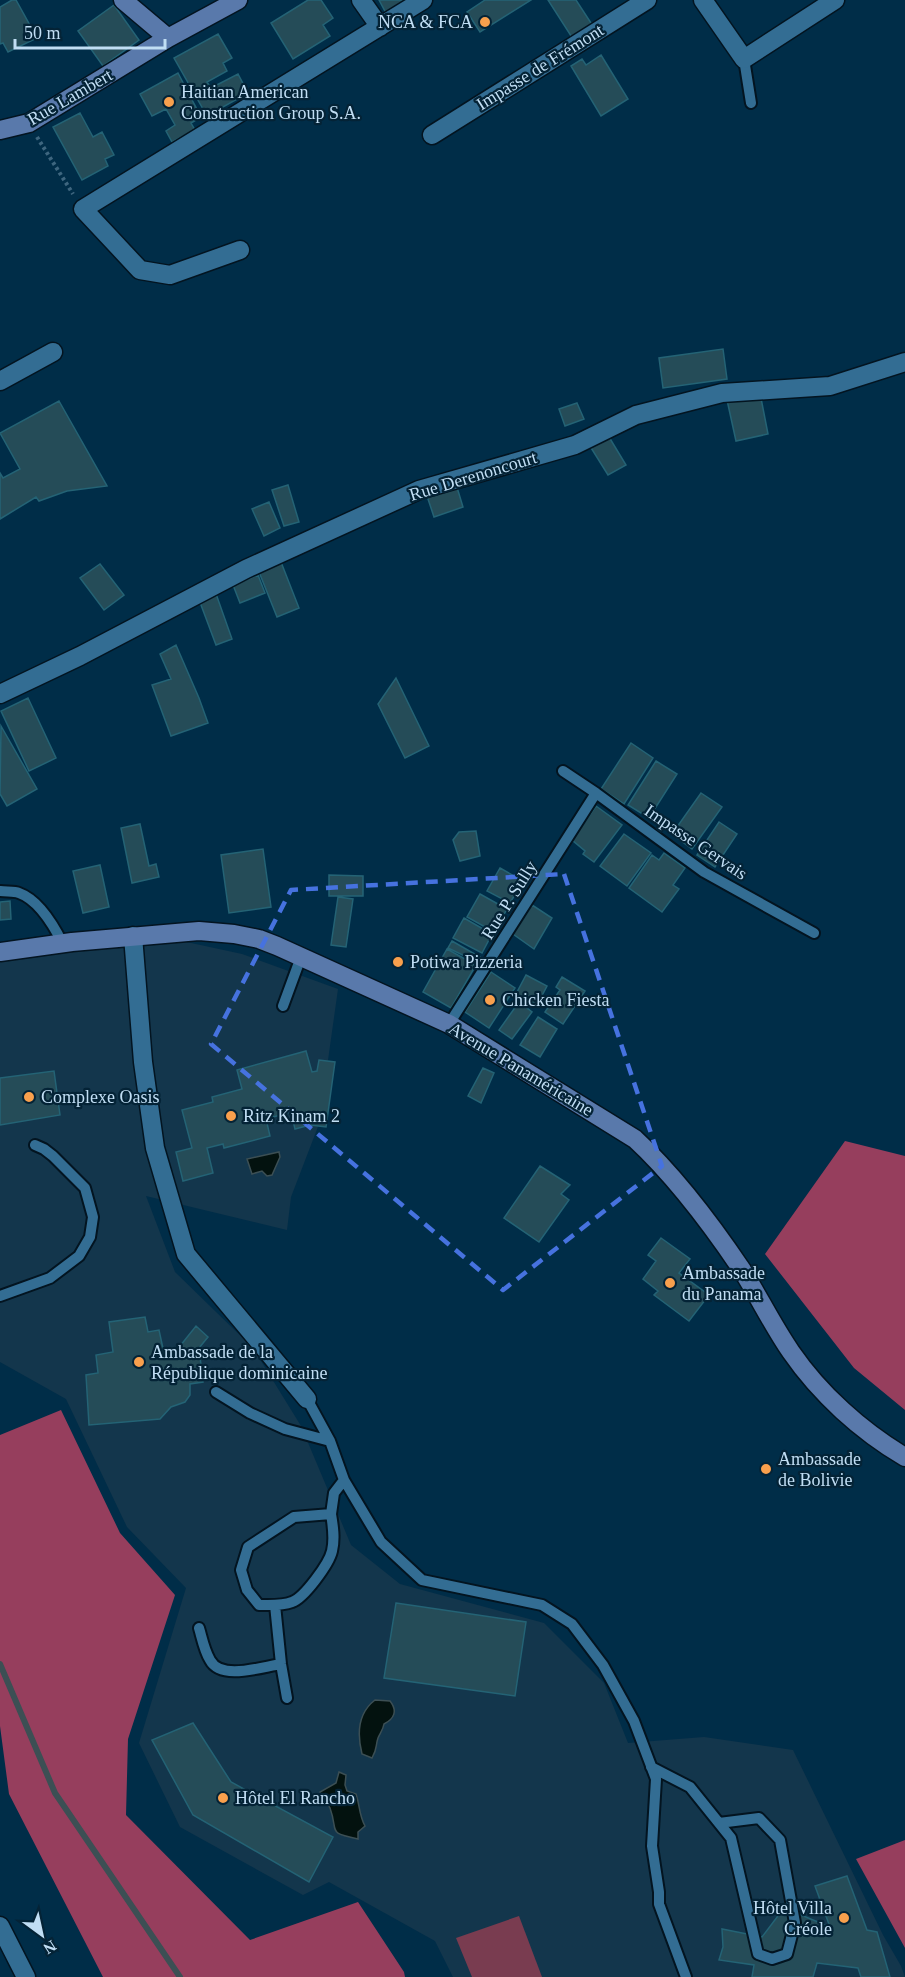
<svg xmlns="http://www.w3.org/2000/svg" width="905" height="1977" font-family="Georgia,serif">
  <style>
    .built { fill: #13364c }
    .green { fill: #793c50 }
    .forest { fill: #963e5d }
    .water { fill: #03120f; stroke: #3c4f54; stroke-width: 1.5 }
    .lines { fill: none; stroke-linecap: round; stroke-linejoin: round }
    .stream { stroke: #3c4f54; stroke-width: 6 }
    .building { fill: #254c58; stroke: #246375; stroke-width: 1.5 }
    .lane-casing { stroke: #031420; stroke-width: 14 }
    .street-casing { stroke: #031420; stroke-width: 21 }
    .secondary-casing { stroke: #031420; stroke-width: 21 }
    .path { stroke: #3e667f; stroke-width: 4; stroke-dasharray: 3 3; stroke-linecap: butt }
    .lane { stroke: #336d93; stroke-width: 10 }
    .street { stroke: #336d93; stroke-width: 18 }
    .secondary { stroke: #5979ab; stroke-width: 18 }
    .marked { fill: none; stroke: #4672df; stroke-width: 4.5; stroke-dasharray: 12 8; stroke-linejoin: round }
    .poi-dot { fill: #f9a04d; stroke: #042336; stroke-width: 2 }
    .labels { text-anchor: middle; stroke-width: 4.5; stroke-linejoin: round; paint-order: stroke }
    .poi-label { font-size: 18px; fill: #c1def4; stroke: #042336; text-anchor: start }
    .street-label { font-size: 18px; fill: #c1def4; stroke: #042336 }
  </style>
  <rect width="100%" height="100%" fill="#002d48"/>
  <!-- built -->
  <path class="built" d="M 154,935 L 242,954 L 338,989 L 319,1124 L 291,1197 L 287,1230 L 146,1196 L 175,1272 L 253,1348 L 301,1426 L 351,1545 L 400,1584 L 544,1623 L 604,1683 L 628,1743 L 704,1737 L 793,1750 L 883,1935 L 901,1966 L 905,1977 L 453,1977 L 435,1941 L 329,1882 L 303,1895 L 180,1827 L 139,1743 L 186,1588 L 127,1527 L 66,1399 L 0,1362 L 0,959 Z"/>
  <!-- green -->
  <path class="green" d="M 519,1916 L 542,1977 L 472,1977 L 456,1938 Z"/>
  <!-- forest -->
  <path class="forest" d="M 845,1141 L 905,1156 L 905,1410 L 854,1368 L 765,1254 Z
    M 61,1410 L 120,1533 L 175,1595 L 128,1739 L 126,1815 L 250,1940 L 358,1902 L 404,1972 L 405,1977 L 103,1977 L 9,1794 L 0,1726 L 0,1435 Z
    M 905,1840 L 905,1948 L 856,1859 Z"/>
  <!-- water -->
  <path class="water" d="M 279,1152 L 280,1157 L 272,1175 L 267,1176 L 262,1171 L 252,1174 L 247,1159 Z
    M 375,1700 L 390,1701 C 398,1711 394,1719 384,1724 C 383,1730 380,1733 378,1738 C 375,1747 378,1747 372,1758 L 362,1754 C 357,1734 358,1713 375,1700 Z
    M 339,1772 L 346,1775 L 345,1785 L 347,1791 L 356,1794 C 360,1806 359,1815 365,1826 L 358,1832 L 358,1839 C 326,1832 339,1833 330,1808 C 327,1803 323,1798 320,1792 L 336,1783 Z"/>
  <g class="lines">
    <!-- stream -->
    <path class="stream" d="M 0,1664 L 55,1793 L 180,1977"/>
  </g>
  <!-- building -->
  <path class="building" d="M 12,0 L 16,0 L 37,38 L 8,52 L 3,43 L 0,44 L 0,7 Z
    M 308,0 L 321,0 L 333,18 L 323,25 L 330,36 L 293,59 L 271,23 Z
    M 379,0 L 412,0 L 387,15 Z
    M 485,0 L 531,0 L 480,32 L 467,12 Z
    M 548,0 L 576,0 L 593,26 L 573,39 Z
    M 114,5 L 139,40 L 103,66 L 78,31 Z
    M 218,34 L 232,58 L 223,63 L 227,71 L 207,82 L 211,88 L 238,74 L 248,93 L 207,116 L 174,58 Z
    M 601,55 L 628,99 L 601,116 L 571,66 L 582,59 L 586,65 Z
    M 178,73 L 201,117 L 191,123 L 195,130 L 172,142 L 166,131 L 175,125 L 166,109 L 152,116 L 140,94 Z
    M 80,113 L 93,137 L 102,132 L 114,155 L 105,159 L 108,166 L 82,180 L 53,127 Z
    M 723,349 L 727,379 L 663,388 L 659,358 Z
    M 760,393 L 768,434 L 736,441 L 727,400 Z
    M 59,401 L 107,486 L 67,491 L 39,501 L 36,497 L 0,519 L 0,473 L 3,478 L 20,469 L 0,433 Z
    M 577,403 L 584,419 L 565,426 L 559,409 Z
    M 606,432 L 626,465 L 608,475 L 588,443 Z
    M 456,484 L 463,507 L 434,517 L 426,493 Z
    M 288,485 L 299,522 L 284,526 L 272,490 Z
    M 269,502 L 280,528 L 264,536 L 252,509 Z
    M 281,562 L 299,608 L 277,617 L 259,572 Z
    M 100,564 L 124,595 L 104,610 L 80,578 Z
    M 258,575 L 265,593 L 240,603 L 233,585 Z
    M 215,591 L 232,639 L 216,645 L 198,597 Z
    M 176,645 L 199,698 L 208,723 L 171,736 L 152,685 L 171,679 L 160,654 Z
    M 396,678 L 429,746 L 405,758 L 378,704 Z
    M 28,698 L 56,758 L 29,771 L 1,711 Z
    M 1,726 L 37,789 L 7,806 L 0,794 Z
    M 631,743 L 653,758 L 624,804 L 601,789 Z
    M 656,761 L 677,774 L 649,818 L 628,805 Z
    M 701,793 L 722,807 L 692,849 L 672,834 Z
    M 596,806 L 622,825 L 594,862 L 583,854 L 585,851 L 572,840 Z
    M 719,822 L 737,834 L 715,867 L 697,855 Z
    M 140,824 L 149,866 L 156,864 L 159,877 L 132,883 L 121,828 Z
    M 476,831 L 480,856 L 460,861 L 453,840 L 459,832 Z
    M 624,834 L 651,853 L 627,886 L 600,866 Z
    M 263,849 L 271,907 L 229,913 L 221,855 Z
    M 664,853 L 685,868 L 673,885 L 679,889 L 662,912 L 629,888 L 652,855 L 659,860 Z
    M 100,865 L 109,907 L 83,913 L 73,871 Z
    M 500,868 L 523,881 L 510,903 L 487,891 Z
    M 329,875 L 363,876 L 363,896 L 329,896 Z
    M 480,894 L 507,909 L 494,932 L 467,917 Z
    M 338,897 L 353,899 L 346,947 L 331,945 Z
    M 10,901 L 11,919 L 0,920 L 0,902 Z
    M 532,905 L 552,918 L 534,949 L 513,934 Z
    M 464,918 L 492,934 L 482,953 L 453,938 Z
    M 452,941 L 480,957 L 477,962 L 448,948 Z
    M 447,949 L 476,965 L 451,1008 L 423,992 Z
    M 491,972 L 515,988 L 489,1028 L 465,1012 Z
    M 526,975 L 547,986 L 537,1005 L 516,994 Z
    M 562,977 L 585,991 L 563,1024 L 545,1012 L 560,990 L 556,987 Z
    M 519,1002 L 532,1012 L 512,1039 L 499,1030 Z
    M 538,1017 L 557,1029 L 540,1057 L 520,1045 Z
    M 306,1051 L 312,1072 L 317,1071 L 319,1060 L 335,1062 L 326,1127 L 310,1125 L 295,1129 L 291,1112 L 266,1119 L 270,1136 L 224,1148 L 223,1144 L 207,1148 L 213,1173 L 183,1181 L 176,1152 L 192,1148 L 182,1110 L 213,1102 L 212,1097 L 242,1089 L 237,1070 Z
    M 483,1068 L 494,1073 L 481,1103 L 468,1096 Z
    M 54,1071 L 60,1115 L 0,1125 L 0,1078 Z
    M 540,1166 L 570,1185 L 561,1194 L 569,1200 L 539,1242 L 504,1218 Z
    M 661,1238 L 690,1259 L 679,1273 L 709,1295 L 689,1321 L 654,1295 L 658,1291 L 643,1279 L 656,1261 L 648,1255 Z
    M 145,1317 L 148,1332 L 159,1330 L 164,1353 L 176,1351 L 196,1326 L 208,1337 L 199,1348 L 203,1382 L 190,1384 L 190,1395 L 185,1402 L 171,1407 L 160,1419 L 89,1425 L 86,1375 L 98,1373 L 96,1355 L 113,1352 L 109,1322 Z
    M 396,1603 L 526,1622 L 515,1696 L 384,1678 Z
    M 193,1723 L 231,1782 L 333,1837 L 309,1882 L 193,1815 L 152,1740 Z
    M 847,1876 L 867,1930 L 877,1932 L 890,1977 L 861,1977 L 858,1968 L 817,1963 L 813,1977 L 752,1977 L 754,1965 L 719,1960 L 723,1947 L 722,1929 L 762,1937 L 784,1908 L 830,1927 L 815,1886 Z"/>
  <g class="lines">
    <defs>
      <path id="lane" d="M 744,59 L 751,103
        M 563,771 L 596,793 L 704,872 L 814,933
        M 0,891 C 6,892 14,891 19,893 C 39,900 54,926 63,944
        M 283,1006 L 301,957
        M 449,1024 L 596,793
        M 0,1296 L 50,1278 L 79,1256 L 90,1237 L 93,1217 L 85,1188 L 53,1156 L 44,1149 L 35,1145
        M 216,1392 L 250,1413 L 285,1429 L 330,1441
        M 307,1399 L 330,1441 L 344,1480 L 381,1542 L 422,1580 L 542,1605 L 572,1624 L 603,1665 L 634,1721 L 656,1779 L 652,1846 L 659,1892 L 659,1904 L 686,1977
        M 331,1514 C 333,1526 335,1539 332,1551 C 329,1564 304,1598 292,1602 C 282,1606 270,1605 259,1605 L 247,1590 L 241,1570 L 248,1547 L 294,1517 L 331,1514 L 334,1493 L 344,1480
        M 275,1605 L 281,1664 L 287,1698
        M 199,1628 C 202,1638 204,1650 210,1660 C 221,1681 261,1667 281,1664
        M 651,1767 L 690,1787 L 731,1838 L 758,1954 L 772,1959 L 787,1954 L 795,1923 L 780,1840 L 759,1818 L 719,1823"/>
      <path id="street" d="M 361,0 L 380,27
        M 703,0 L 744,59 L 835,0
        M 432,135 L 647,0
        M 240,250 L 170,275 L 140,270 L 83,209 L 423,0
        M 0,381 L 53,352
        M 0,694 L 80,656 L 246,569 L 419,490 L 575,445 L 636,415 L 722,393 L 830,386 L 905,362
        M 133,936 L 143,1062 L 155,1148 L 186,1254 L 307,1399
        M 0,1926 L 26,1977"/>
      <path id="secondary" d="M 123,0 L 168,38
        M 0,130 L 29,123 L 168,38 L 238,0
        M 0,952 L 72,942 L 199,931 L 234,934 L 259,939 L 277,946 L 449,1024 L 635,1139 C 676,1177 711,1224 742,1270 C 759,1297 773,1326 791,1352 C 820,1394 861,1431 905,1457"/>
    </defs>
    <!-- lane casing -->
    <use href="#lane" class="lane-casing"/>
    <!-- street casing -->
    <use href="#street" class="street-casing"/>
    <!-- secondary casing -->
    <use href="#secondary" class="secondary-casing"/>
    <!-- path -->
    <path class="path" d="M 37,137 L 73,194"/>
    <!-- lane -->
    <use href="#lane" class="lane"/>
    <!-- street -->
    <use href="#street" class="street"/>
    <!-- secondary -->
    <use href="#secondary" class="secondary"/>
  </g>
  <!-- marked area -->
  <path class="marked" d="M 564,874 L 662,1166 L 503,1290 L 211,1044 L 291,890 Z"/>
  <!-- markers -->
  <g class="poi-dot">
    <circle cx="485" cy="22" r="6"/>
    <circle cx="169" cy="102" r="6"/>
    <circle cx="398" cy="962" r="6"/>
    <circle cx="490" cy="1000" r="6"/>
    <circle cx="29" cy="1097" r="6"/>
    <circle cx="231" cy="1116" r="6"/>
    <circle cx="670" cy="1283" r="6"/>
    <circle cx="139" cy="1362" r="6"/>
    <circle cx="766" cy="1469" r="6"/>
    <circle cx="223" cy="1798" r="6"/>
    <circle cx="844" cy="1918" r="6"/>
  </g>
  <g class="labels">
    <!-- poi labels -->
    <g class="poi-label">
      <text x="473" y="28" text-anchor="end">NCA &amp; FCA</text>
      <text x="181" y="98">Haitian American<tspan x="181" dy="21">Construction Group S.A.</tspan></text>
      <text x="410" y="968">Potiwa Pizzeria</text>
      <text x="502" y="1006">Chicken Fiesta</text>
      <text x="41" y="1103">Complexe Oasis</text>
      <text x="243" y="1122">Ritz Kinam 2</text>
      <text x="682" y="1279">Ambassade<tspan x="682" dy="21">du Panama</tspan></text>
      <text x="151" y="1358">Ambassade de la<tspan x="151" dy="21">République dominicaine</tspan></text>
      <text x="778" y="1465">Ambassade<tspan x="778" dy="21">de Bolivie</tspan></text>
      <text x="235" y="1804">Hôtel El Rancho</text>
      <text x="832" y="1914" text-anchor="end">Hôtel Villa<tspan x="832" dy="21">Créole</tspan></text>
    </g>
    <!-- street labels -->
    <g class="street-label">
      <text transform="translate(540 67) rotate(-32)" y="6">Impasse de Frémont</text>
      <text transform="translate(70 97) rotate(-30)" y="6">Rue Lambert</text>
      <text transform="translate(473 476) rotate(-17)" y="6">Rue Derenoncourt</text>
      <text transform="translate(696 842) rotate(34)" y="6">Impasse Gervais</text>
      <text transform="translate(509 900) rotate(-58)" y="6">Rue P. Sully</text>
      <text transform="translate(521 1069) rotate(31)" y="6">Avenue Panaméricaine</text>
    </g>
  </g>
  <!-- north arrow -->
  <g transform="translate(42 1935) rotate(147)" stroke="#042336" stroke-width="4.5" paint-order="stroke">
  <path d="M0-4.5L10 22L0 15L-10 22Z" fill="#c1def4"/>
  <text y="-9" font-size="16" font-weight="bold" text-anchor="middle" fill="#c1def4">N</text>
  </g>
  <!-- scale -->
  <path d="M15 39v9h150v-9" fill="none" stroke="#c1def4" stroke-width="3"/>
  <text x="24" y="39" font-size="18" fill="#c1def4" stroke="#042336" stroke-width="4.5" paint-order="stroke">50 m</text>
</svg>
